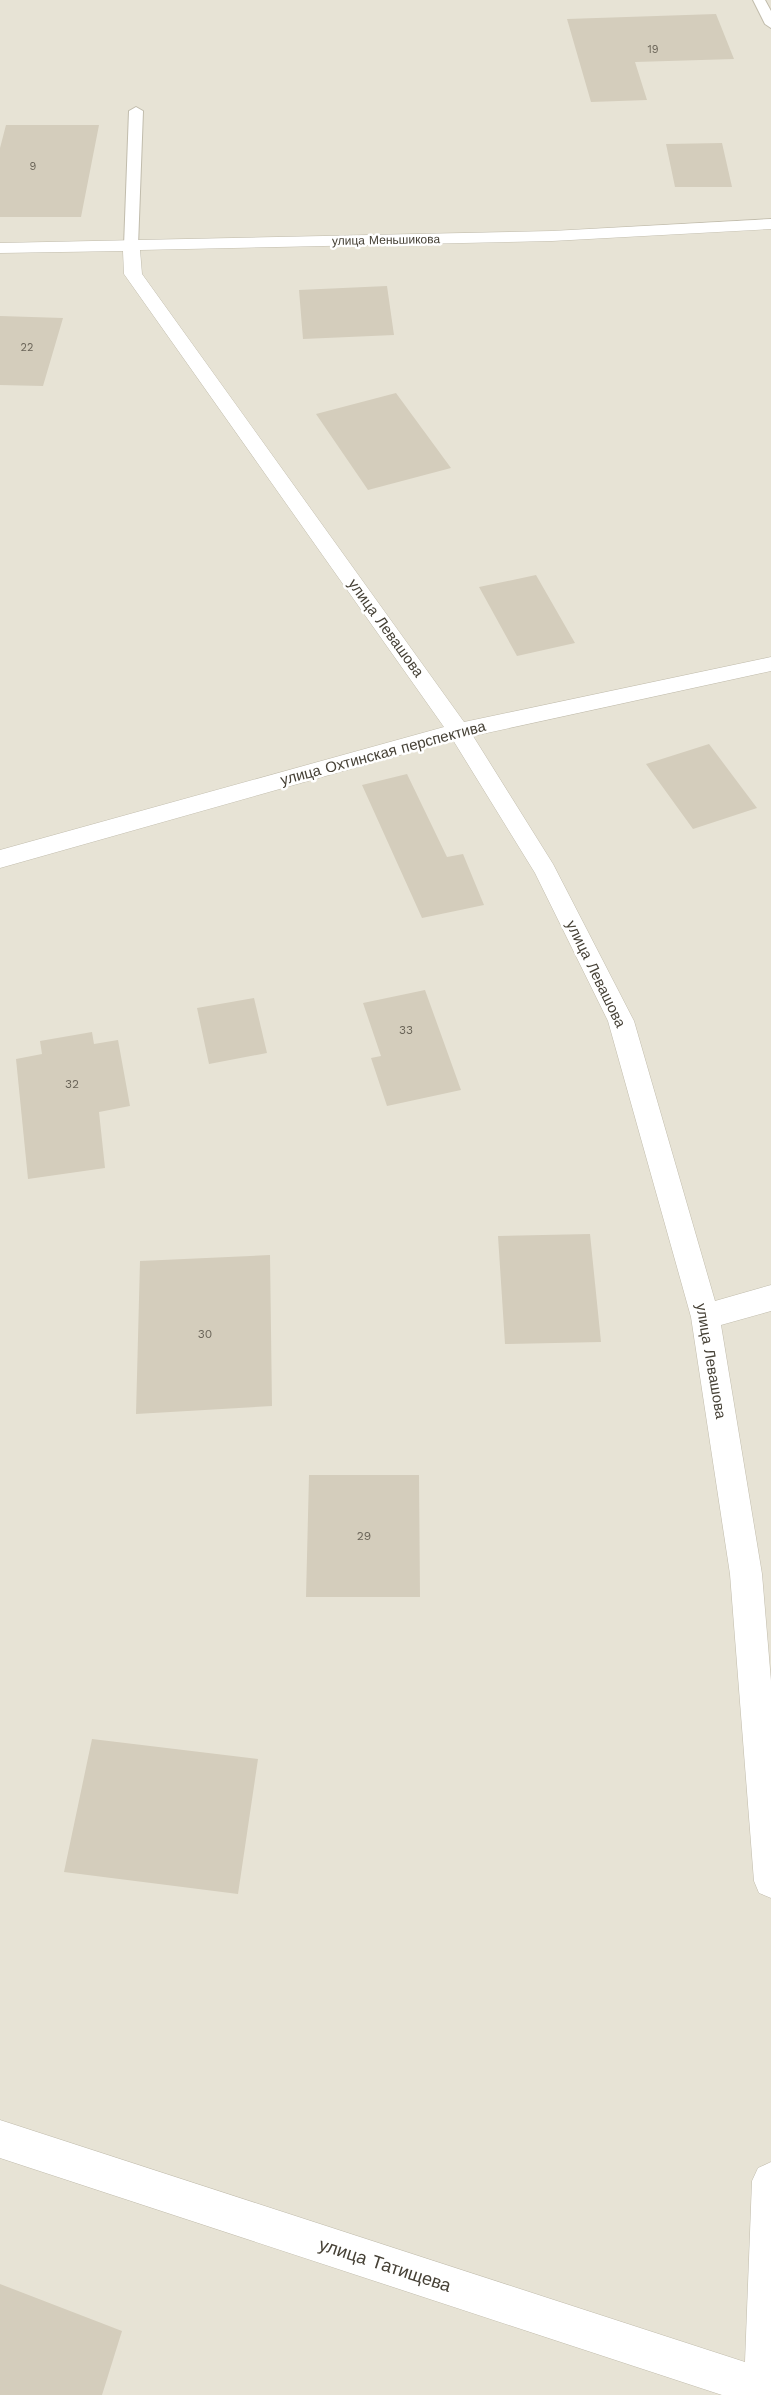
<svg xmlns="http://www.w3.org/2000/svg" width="771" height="2395" font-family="'Work Sans',sans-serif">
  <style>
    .residential { fill: #e7e3d5 }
    .building { fill: #d4cdbc }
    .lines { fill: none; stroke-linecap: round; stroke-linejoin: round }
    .service-casing { stroke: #c1bcac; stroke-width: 2 }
    .minor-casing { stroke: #c1bcac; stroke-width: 1 }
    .service { fill: #fff; fill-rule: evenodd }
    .minor { fill: #fff; fill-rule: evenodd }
    .labels { text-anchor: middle; stroke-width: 5; stroke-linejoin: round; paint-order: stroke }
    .far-number-label { font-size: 11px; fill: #6a6458 }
    .far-street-label { font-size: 12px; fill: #464136; stroke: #fff }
    .number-label { font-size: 12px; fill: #6a6458 }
    .street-label { font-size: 15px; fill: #464136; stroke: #fff }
    .near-street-label { font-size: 18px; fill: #464136; stroke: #fff }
  </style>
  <rect width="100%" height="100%" fill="#f3f0e6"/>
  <!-- residential -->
  <path class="residential" d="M 0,0 L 771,0 L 771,2395 L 0,2395 Z"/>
  <!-- building -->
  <path class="building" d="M 716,14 L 734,59 L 635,62 L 647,100 L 591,102 L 567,19 Z
    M 6,125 L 99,125 L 81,217 L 0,217 L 0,148 Z
    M 722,143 L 732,187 L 675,187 L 666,144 Z
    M 387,286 L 394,335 L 303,339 L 299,290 Z
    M 0,316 L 63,318 L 43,386 L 0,385 Z
    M 396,393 L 451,468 L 368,490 L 316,414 Z
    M 536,575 L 575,643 L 517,656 L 479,587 Z
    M 709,744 L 757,808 L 693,829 L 646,764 Z
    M 407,774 L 447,857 L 463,854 L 484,905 L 422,918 L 362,785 Z
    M 425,990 L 461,1090 L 387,1106 L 371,1058 L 381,1056 L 363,1003 Z
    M 254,998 L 267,1053 L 209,1064 L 197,1008 Z
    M 92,1032 L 94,1044 L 118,1040 L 130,1106 L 99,1112 L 105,1168 L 28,1179 L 16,1059 L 42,1054 L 40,1041 Z
    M 590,1234 L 601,1342 L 505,1344 L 498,1236 Z
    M 270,1255 L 272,1406 L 136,1414 L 140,1261 Z
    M 309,1475 L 419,1475 L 420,1597 L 306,1597 Z
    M 92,1739 L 258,1759 L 238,1894 L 64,1872 Z
    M 0,2284 L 122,2331 L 102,2395 L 0,2395 Z"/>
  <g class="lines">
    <defs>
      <path id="service" d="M 753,0 L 765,0 L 771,11 L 771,28 L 765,24 Z
        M 136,107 L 143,111 L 138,246 L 131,250 L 124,246 L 129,111 Z"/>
      <path id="minor" d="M 771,219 L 771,229 L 552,241 L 140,250 L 142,274 L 464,722 L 771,657 L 771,671 L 473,736 L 553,864 L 634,1021 L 715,1301 L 771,1285 L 771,1311 L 721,1325 L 762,1574 L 771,1681 L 771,1898 L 759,1893 L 754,1881 L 730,1574 L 691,1317 L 608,1021 L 535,873 L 453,740 L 0,868 L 0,850 L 444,727 L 124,274 L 123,251 L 0,253 L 0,243 L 552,231 Z
        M 0,2120 L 745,2362 L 752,2181 L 758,2168 L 771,2162 L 771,2395 L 722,2395 L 0,2158 Z"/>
    </defs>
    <!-- service casing -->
    <use href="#service" class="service-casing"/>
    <!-- minor casing -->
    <use href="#minor" class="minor-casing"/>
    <!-- service -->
    <use href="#service" class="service"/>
    <!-- minor -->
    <use href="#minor" class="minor"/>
  </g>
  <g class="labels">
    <!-- far-number labels -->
    <g class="far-number-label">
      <text x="653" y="53">19</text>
      <text x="33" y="170">9</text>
      <text x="27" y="351">22</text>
    </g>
    <!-- far-street labels -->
    <g class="far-street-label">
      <text transform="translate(386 240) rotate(-1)" y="4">улица Меньшикова</text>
    </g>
    <!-- number labels -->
    <g class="number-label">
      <text x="406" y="1034">33</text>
      <text x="72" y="1088">32</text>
      <text x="205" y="1338">30</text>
      <text x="364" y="1540">29</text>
    </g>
    <!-- street labels -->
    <g class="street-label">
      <text transform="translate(386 628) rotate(54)" y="5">улица Левашова</text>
      <text transform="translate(383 753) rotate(-15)" y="5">улица Охтинская перспектива</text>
      <text transform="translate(596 974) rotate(64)" y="5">улица Левашова</text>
      <text transform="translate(711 1361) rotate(80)" y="5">улица Левашова</text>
    </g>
    <!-- near-street labels -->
    <g class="near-street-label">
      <text transform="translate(385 2265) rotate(18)" y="6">улица Татищева</text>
    </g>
  </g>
</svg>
